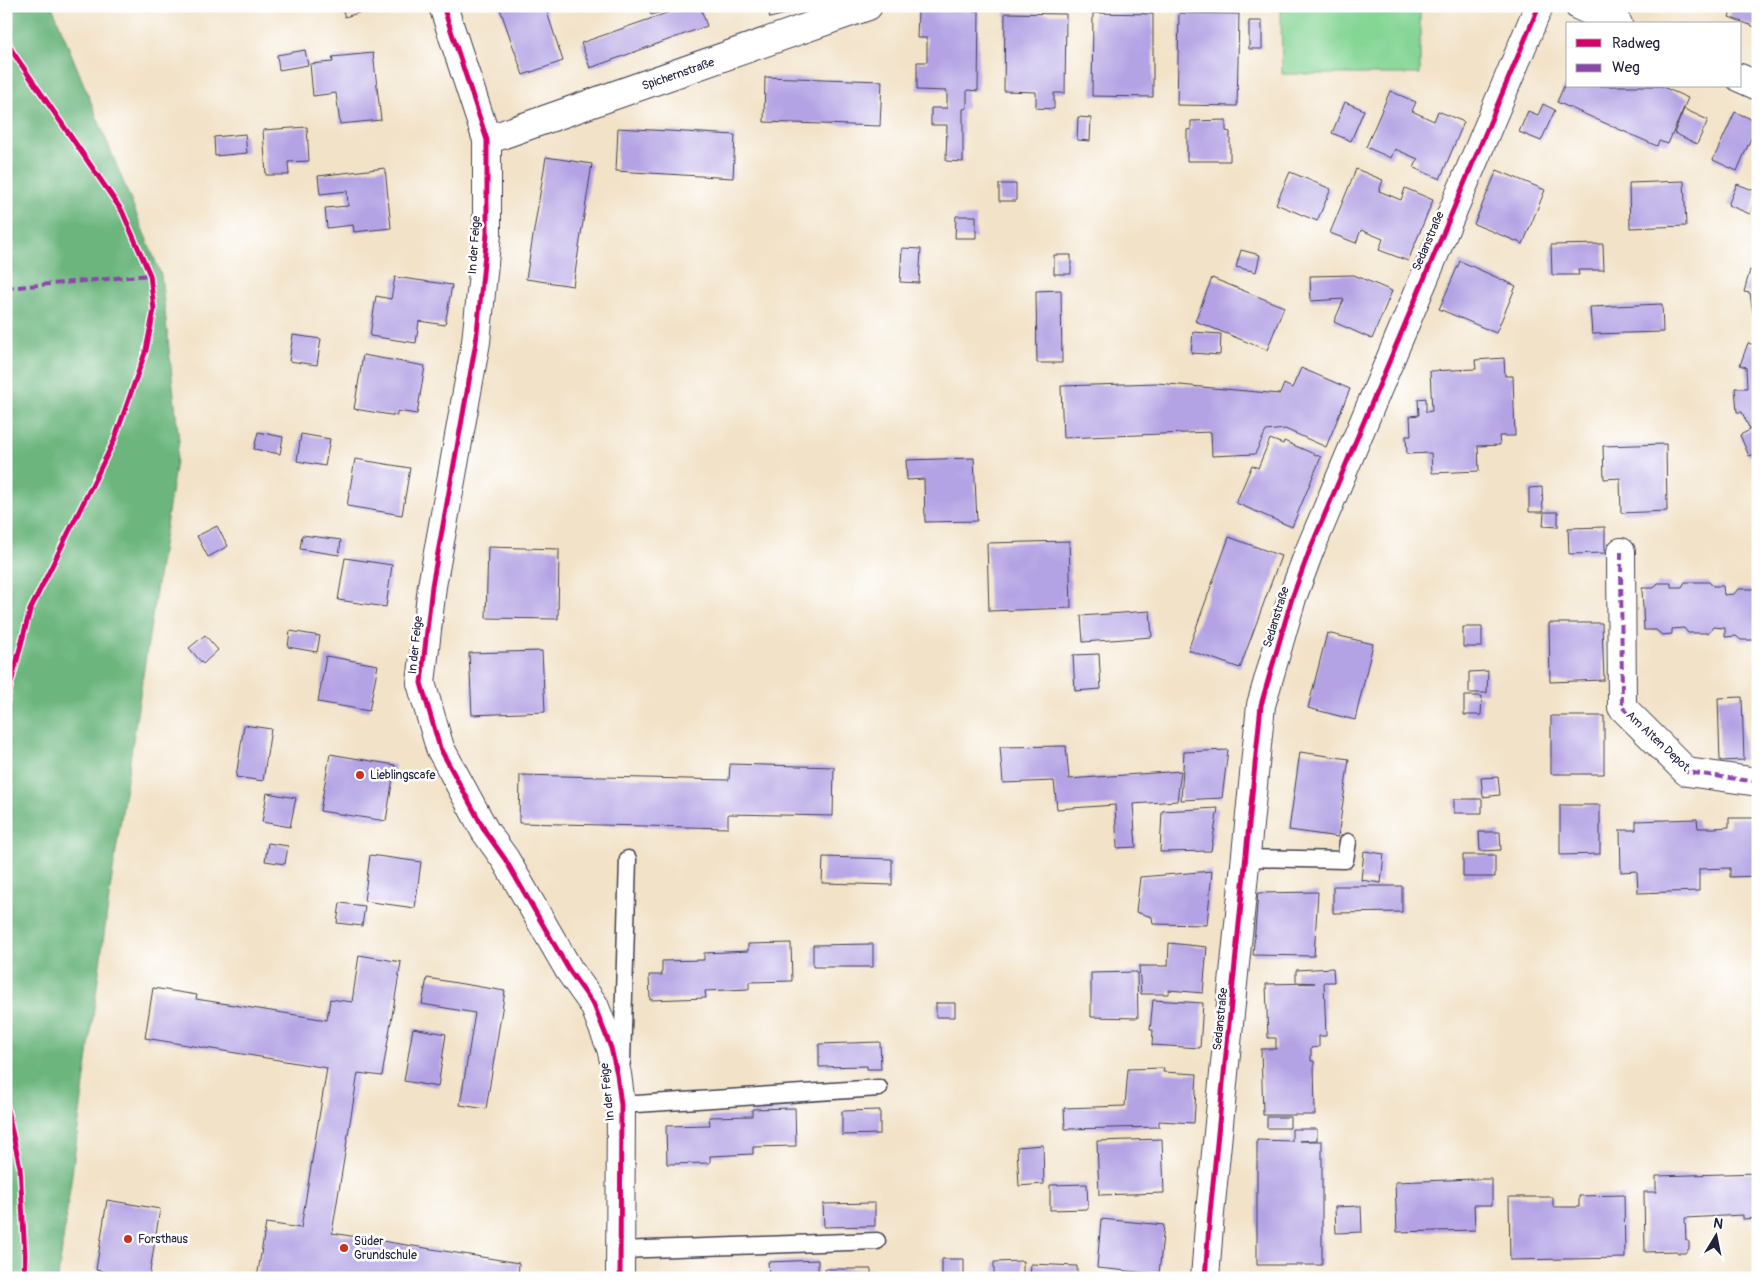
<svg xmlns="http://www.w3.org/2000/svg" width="1764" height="1284" font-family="Pangolin,sans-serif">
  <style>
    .green { fill: #85d595; stroke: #547c68 }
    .forest { fill: #6cb67e; stroke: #476c5c }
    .building { fill: #b3a3e4 }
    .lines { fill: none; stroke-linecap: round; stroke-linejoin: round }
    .lane-casing { stroke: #413f50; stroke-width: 19 }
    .street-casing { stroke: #413f50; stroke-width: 30 }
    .lane { stroke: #fff; stroke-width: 16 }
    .street { stroke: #fff; stroke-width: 28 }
    .quiet { stroke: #8e44ad; stroke-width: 4; stroke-dasharray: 8 4; stroke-linecap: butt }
    .cycleway-casing { stroke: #fff; stroke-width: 8 }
    .cycleway { stroke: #d6006c; stroke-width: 5 }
    .poi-dot { fill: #c8321e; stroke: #fff; stroke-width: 2 }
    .labels { text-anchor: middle; stroke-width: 5; stroke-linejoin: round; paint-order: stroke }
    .street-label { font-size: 12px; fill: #22223b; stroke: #fff }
    .poi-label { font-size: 12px; fill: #22223b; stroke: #fff; text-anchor: start }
  </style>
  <rect width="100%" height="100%" fill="#fff"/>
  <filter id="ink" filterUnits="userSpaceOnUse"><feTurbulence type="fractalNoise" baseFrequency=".02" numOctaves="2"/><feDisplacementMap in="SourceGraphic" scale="10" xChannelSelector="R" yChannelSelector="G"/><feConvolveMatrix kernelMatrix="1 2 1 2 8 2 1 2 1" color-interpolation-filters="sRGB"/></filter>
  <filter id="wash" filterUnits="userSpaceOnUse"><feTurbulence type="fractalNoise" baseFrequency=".0096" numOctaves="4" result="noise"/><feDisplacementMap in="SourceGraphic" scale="20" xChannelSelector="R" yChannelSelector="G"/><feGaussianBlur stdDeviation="1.12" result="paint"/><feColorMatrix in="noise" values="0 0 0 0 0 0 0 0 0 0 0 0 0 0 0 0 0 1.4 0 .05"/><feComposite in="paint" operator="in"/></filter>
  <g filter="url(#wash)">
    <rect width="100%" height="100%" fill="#f2e2c7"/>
    <!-- green -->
    <path class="green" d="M 1281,6 L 1420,6 L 1420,74 L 1282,74 Z"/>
    <!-- forest -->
    <path class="forest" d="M 6,6 L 52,6 L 161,275 L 179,441 L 110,890 L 58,1278 L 6,1278 Z"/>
    <g id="blocks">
      <!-- building -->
      <path class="building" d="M 341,6 L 378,6 L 378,7 L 345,17 Z
        M 499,6 L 545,6 L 563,61 L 523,75 Z
        M 648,6 L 677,6 L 677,7 L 651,15 Z
        M 687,6 L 700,6 L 707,26 L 590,68 L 581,43 Z
        M 767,6 L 787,6 L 789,13 L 770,18 Z
        M 1733,6 L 1758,6 L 1758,28 L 1729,17 Z
        M 918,10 L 979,11 L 978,91 L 967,90 L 967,108 L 963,109 L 963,162 L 946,161 L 947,125 L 931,125 L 931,108 L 947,108 L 947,91 L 917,90 L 917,62 L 927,62 L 927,38 L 917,38 Z
        M 1005,13 L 1066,14 L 1065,93 L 1054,93 L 1054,109 L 1036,108 L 1036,92 L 1004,91 Z
        M 1093,13 L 1153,14 L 1153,97 L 1092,96 Z
        M 1179,13 L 1239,14 L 1237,106 L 1177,105 Z
        M 1249,21 L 1262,21 L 1262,49 L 1249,49 Z
        M 305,50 L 308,65 L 279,70 L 277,55 Z
        M 373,53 L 381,120 L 340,124 L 336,93 L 313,96 L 310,64 L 333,62 L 332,57 Z
        M 765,77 L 882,81 L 880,126 L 764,122 Z
        M 1568,77 L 1568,86 L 1661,86 L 1688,98 L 1668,144 L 1659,141 L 1657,146 L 1557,102 Z
        M 1390,91 L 1416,102 L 1412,111 L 1434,121 L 1438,111 L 1464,122 L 1440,179 L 1414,168 L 1418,159 L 1395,149 L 1391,158 L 1366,147 Z
        M 1345,102 L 1364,110 L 1351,141 L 1332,133 Z
        M 1543,104 L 1555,110 L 1541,141 L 1519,132 L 1528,111 L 1538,115 Z
        M 1684,109 L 1708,120 L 1697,144 L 1674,133 Z
        M 1735,112 L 1758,122 L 1737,171 L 1713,160 Z
        M 1078,117 L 1091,118 L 1090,141 L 1077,140 Z
        M 1226,120 L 1226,131 L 1230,132 L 1230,161 L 1187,161 L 1187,130 L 1191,129 L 1191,121 Z
        M 307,127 L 309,161 L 288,162 L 289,175 L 266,175 L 263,130 Z
        M 618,128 L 735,135 L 733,178 L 616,171 Z
        M 245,134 L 247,153 L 215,156 L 214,137 Z
        M 546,157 L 592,164 L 573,286 L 526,279 Z
        M 385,168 L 391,228 L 354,232 L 353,225 L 327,228 L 325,208 L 348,206 L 347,191 L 320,194 L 318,176 Z
        M 1356,169 L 1383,180 L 1379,191 L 1401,200 L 1405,188 L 1433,200 L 1408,261 L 1379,250 L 1383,239 L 1361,230 L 1356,243 L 1330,233 Z
        M 1497,170 L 1545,190 L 1523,244 L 1474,224 Z
        M 1290,172 L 1331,189 L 1317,221 L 1276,204 Z
        M 1684,181 L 1686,226 L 1630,228 L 1629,183 Z
        M 999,184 L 1016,184 L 1016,201 L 999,201 Z
        M 1737,184 L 1758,192 L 1750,214 L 1728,205 Z
        M 956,216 L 976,216 L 976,238 L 955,238 Z
        M 1603,244 L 1604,270 L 1578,270 L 1579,275 L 1552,275 L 1551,245 Z
        M 902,248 L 921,249 L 919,283 L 900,282 Z
        M 1241,250 L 1260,255 L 1256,272 L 1236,267 Z
        M 1054,255 L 1071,255 L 1071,274 L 1054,274 Z
        M 1460,261 L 1516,286 L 1496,333 L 1439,309 Z
        M 1750,270 L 1758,272 L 1758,314 L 1753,314 L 1750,293 L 1744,292 Z
        M 1354,275 L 1392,291 L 1372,339 L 1334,322 L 1344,299 L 1311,301 L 1310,276 Z
        M 395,277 L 452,285 L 445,325 L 419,321 L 416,343 L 370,336 L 376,296 L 391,299 Z
        M 1212,278 L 1284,307 L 1267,350 L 1195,321 Z
        M 1061,290 L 1062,363 L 1037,363 L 1036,291 Z
        M 1662,304 L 1663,332 L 1592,334 L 1590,307 Z
        M 1193,332 L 1221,334 L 1220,355 L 1191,353 Z
        M 293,335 L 321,339 L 317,365 L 289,361 Z
        M 1748,343 L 1758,346 L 1758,456 L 1755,454 L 1749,456 L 1740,435 L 1750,430 L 1742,412 L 1737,412 L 1735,388 L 1747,388 L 1746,367 L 1740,365 Z
        M 363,355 L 425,366 L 417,414 L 397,411 L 397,416 L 354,409 Z
        M 1504,358 L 1505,376 L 1513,376 L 1515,436 L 1499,436 L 1500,445 L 1478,446 L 1479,471 L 1432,473 L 1431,453 L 1407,454 L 1406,436 L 1411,436 L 1410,416 L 1419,415 L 1418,399 L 1426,398 L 1426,412 L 1432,411 L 1430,371 L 1476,369 L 1475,360 Z
        M 1301,368 L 1350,389 L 1326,447 L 1285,429 L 1266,431 L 1255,454 L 1212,456 L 1211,432 L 1063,438 L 1061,386 L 1157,383 L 1280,394 L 1284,384 L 1292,388 Z
        M 258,432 L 283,437 L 280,454 L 254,449 Z
        M 301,434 L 330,439 L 325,466 L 297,461 Z
        M 1270,439 L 1283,444 L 1284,441 L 1321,457 L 1292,527 L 1236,503 L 1252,465 L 1258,468 Z
        M 1666,444 L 1667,511 L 1621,513 L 1620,478 L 1604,479 L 1603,446 Z
        M 974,458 L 977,521 L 925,522 L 924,479 L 907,480 L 906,460 Z
        M 355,459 L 410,468 L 402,515 L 347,506 Z
        M 1542,487 L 1543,512 L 1529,512 L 1529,488 Z
        M 1544,512 L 1558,512 L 1558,527 L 1543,526 Z
        M 217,526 L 228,546 L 208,557 L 197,536 Z
        M 1605,527 L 1605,553 L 1569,554 L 1568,528 Z
        M 302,535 L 341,540 L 339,555 L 300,549 Z
        M 1229,537 L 1281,556 L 1240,668 L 1188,650 Z
        M 1069,541 L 1071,608 L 989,611 L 987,543 Z
        M 488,547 L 559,549 L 558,619 L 486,618 Z
        M 345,558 L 392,565 L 386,607 L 338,600 Z
        M 1685,582 L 1709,582 L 1713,586 L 1723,586 L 1724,595 L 1734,594 L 1738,589 L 1758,589 L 1758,640 L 1741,640 L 1736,636 L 1725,637 L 1725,628 L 1713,627 L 1708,633 L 1688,633 L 1684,628 L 1672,629 L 1672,634 L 1662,635 L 1656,630 L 1644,630 L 1642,588 L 1654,588 L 1658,583 L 1671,583 L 1671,587 L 1682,587 Z
        M 1150,611 L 1152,637 L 1083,642 L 1081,616 Z
        M 1549,623 L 1602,623 L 1604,680 L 1550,682 Z
        M 1463,627 L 1482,627 L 1482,647 L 1463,647 Z
        M 290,631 L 320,636 L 317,652 L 288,647 Z
        M 1327,633 L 1373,644 L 1355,720 L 1308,708 Z
        M 205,635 L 218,650 L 203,664 L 189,648 Z
        M 542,651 L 545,712 L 472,715 L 469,653 Z
        M 1099,654 L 1101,689 L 1075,691 L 1073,655 Z
        M 326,656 L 378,665 L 369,711 L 318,702 Z
        M 1488,671 L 1487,693 L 1469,693 L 1469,672 Z
        M 1464,696 L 1482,696 L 1481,715 L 1464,715 Z
        M 1742,697 L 1744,760 L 1720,761 L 1718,698 Z
        M 1551,716 L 1604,716 L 1604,774 L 1551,774 Z
        M 244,725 L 271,729 L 263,781 L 236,777 Z
        M 1066,746 L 1069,779 L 1181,771 L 1177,801 L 1133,804 L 1136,847 L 1117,848 L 1115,805 L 1057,809 L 1054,781 L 1003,783 L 1000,747 Z
        M 1228,750 L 1222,798 L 1181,800 L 1184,752 Z
        M 1300,752 L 1349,759 L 1338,837 L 1289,830 Z
        M 330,754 L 395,765 L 386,821 L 320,811 Z
        M 730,764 L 834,767 L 833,816 L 728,814 L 728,828 L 519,823 L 520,775 L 729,780 Z
        M 1498,777 L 1500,795 L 1483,797 L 1481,778 Z
        M 267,793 L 296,798 L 290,827 L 262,822 Z
        M 1454,799 L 1482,799 L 1482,813 L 1454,813 Z
        M 1560,805 L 1600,805 L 1600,854 L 1560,855 Z
        M 1218,808 L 1211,851 L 1160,852 L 1162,811 Z
        M 1729,818 L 1758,818 L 1758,876 L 1730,877 L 1730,868 L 1699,869 L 1699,891 L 1638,893 L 1637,871 L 1621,872 L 1620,830 L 1636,830 L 1636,821 L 1697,819 L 1698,828 L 1714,828 L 1729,827 Z
        M 1479,832 L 1500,832 L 1501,850 L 1480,851 Z
        M 268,843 L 288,846 L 285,864 L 265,861 Z
        M 1364,851 L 1384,854 L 1381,883 L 1361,880 Z
        M 370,855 L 421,862 L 415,908 L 364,901 Z
        M 1463,855 L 1495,855 L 1495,877 L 1463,877 Z
        M 823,857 L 892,859 L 892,885 L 822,883 Z
        M 1212,871 L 1207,925 L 1153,924 L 1152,917 L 1136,912 L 1140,877 Z
        M 1333,886 L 1402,886 L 1402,912 L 1333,913 Z
        M 1318,892 L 1314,956 L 1253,955 L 1258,893 Z
        M 340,903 L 365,906 L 362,926 L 337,923 Z
        M 791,943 L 792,981 L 749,982 L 749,989 L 705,991 L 706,998 L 650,1000 L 649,975 L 662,975 L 662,961 L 704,960 L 704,953 L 748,951 L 748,944 Z
        M 1169,943 L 1207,947 L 1203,993 L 1169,990 L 1169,994 L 1141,994 L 1139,966 L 1168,966 Z
        M 873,944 L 873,967 L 813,967 L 813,945 Z
        M 359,955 L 401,962 L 382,1076 L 358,1073 L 332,1233 L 519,1263 L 518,1278 L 318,1278 L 296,1274 L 295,1278 L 257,1278 L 266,1223 L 301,1228 L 327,1068 L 145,1038 L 153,988 L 197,995 L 196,999 L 327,1020 L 330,999 L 352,1002 Z
        M 1333,968 L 1334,982 L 1324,982 L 1326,1036 L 1319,1036 L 1319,1047 L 1311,1048 L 1311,1061 L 1314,1061 L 1315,1115 L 1263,1115 L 1261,1049 L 1276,1049 L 1276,1038 L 1268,1038 L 1266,984 L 1315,983 L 1296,982 L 1296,970 Z
        M 1137,972 L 1138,1018 L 1091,1017 L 1091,973 Z
        M 427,978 L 505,991 L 486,1109 L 460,1105 L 475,1013 L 422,1004 Z
        M 1153,1000 L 1203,1003 L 1200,1048 L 1152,1045 L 1153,1030 L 1150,1030 Z
        M 936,1003 L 955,1003 L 955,1017 L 936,1017 Z
        M 413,1028 L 446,1034 L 438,1087 L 404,1081 Z
        M 880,1042 L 881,1069 L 867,1069 L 867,1066 L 819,1067 L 819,1044 Z
        M 1164,1068 L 1163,1072 L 1197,1074 L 1194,1123 L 1159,1121 L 1159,1127 L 1065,1129 L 1064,1108 L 1125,1106 L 1128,1069 Z
        M 795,1108 L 796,1146 L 753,1147 L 753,1154 L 710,1156 L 710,1163 L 667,1164 L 666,1126 L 710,1125 L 709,1117 L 752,1116 L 752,1109 Z
        M 880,1110 L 880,1134 L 842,1135 L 842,1111 Z
        M 1267,1117 L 1290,1117 L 1290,1128 L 1267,1128 Z
        M 1292,1129 L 1317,1129 L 1317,1140 L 1299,1141 L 1322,1141 L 1322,1265 L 1257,1265 L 1257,1140 L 1292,1141 Z
        M 1162,1139 L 1164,1193 L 1099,1195 L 1097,1141 Z
        M 1043,1145 L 1044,1184 L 1019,1186 L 1017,1147 Z
        M 1758,1173 L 1758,1218 L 1743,1219 L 1743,1215 L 1685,1218 L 1686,1240 L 1689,1242 L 1689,1249 L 1685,1253 L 1678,1253 L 1676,1251 L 1645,1252 L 1644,1192 L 1656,1192 L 1656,1176 Z
        M 1474,1179 L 1492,1179 L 1492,1205 L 1474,1205 L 1475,1230 L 1397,1232 L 1395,1182 Z
        M 1087,1184 L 1088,1209 L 1050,1210 L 1050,1185 Z
        M 1624,1195 L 1625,1258 L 1510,1260 L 1509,1197 L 1553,1197 L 1553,1207 L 1579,1207 L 1579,1196 Z
        M 107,1200 L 160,1209 L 149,1278 L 137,1278 L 96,1270 Z
        M 875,1203 L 875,1226 L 824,1227 L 823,1204 Z
        M 1361,1206 L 1362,1232 L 1336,1233 L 1335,1207 Z
        M 1101,1219 L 1164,1225 L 1159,1274 L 1097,1268 Z
        M 942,1259 L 964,1259 L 964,1278 L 942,1278 Z
        M 818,1260 L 818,1278 L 719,1278 L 719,1276 L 769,1274 L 768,1262 Z
        M 1023,1261 L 1023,1278 L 994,1278 L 994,1262 Z
        M 1031,1264 L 1077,1266 L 1077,1278 L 1030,1278 Z
        M 825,1269 L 871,1269 L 871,1278 L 826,1278 Z"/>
    </g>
  </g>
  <g filter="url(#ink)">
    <use href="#blocks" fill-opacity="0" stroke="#413f50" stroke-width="1"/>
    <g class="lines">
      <defs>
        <path id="lane" d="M 1246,858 L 1345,860 L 1348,842
          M 622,1062 L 628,859
          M 621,1096 L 621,1105 L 879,1088
          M 619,1250 L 877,1241"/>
        <path id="street" d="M 443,6 L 487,140 L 487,234 L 476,342 L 432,586 L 421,683 L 440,748 L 485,831 L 505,859 L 569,970 L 594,1005 L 611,1048 L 617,1074 L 621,1105 L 620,1278
          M 1579,6 L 1618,24
          M 1740,78 L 1758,86
          M 487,140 L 868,6
          M 1621,552 L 1622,707 L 1687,772 L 1758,782
          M 1205,1278 L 1210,1213 L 1261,705 L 1292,598 L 1309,552 L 1539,6"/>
      </defs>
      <!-- lane casing -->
      <use href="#lane" class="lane-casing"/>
      <!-- street casing -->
      <use href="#street" class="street-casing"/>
      <!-- lane -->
      <use href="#lane" class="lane"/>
      <!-- street -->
      <use href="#street" class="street"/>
      <!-- quiet -->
      <path class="quiet" d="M 6,288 L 150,275
        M 1621,552 L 1622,707 L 1687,772 L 1758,782"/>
      <defs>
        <path id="cycleway" d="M 443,6 L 487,140 L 487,234 L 476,342 L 432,586 L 421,683 L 440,748 L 485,831 L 505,859 L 569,970 L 594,1005 L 611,1048 L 617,1074 L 621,1105 L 620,1278
          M 6,37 L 12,51 L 122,211 L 150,275 L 154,310 L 146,350 L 114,441 L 30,610 L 6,702
          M 6,1105 L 20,1167 L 25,1256 L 24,1278
          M 1205,1278 L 1210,1213 L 1261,705 L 1292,598 L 1309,552 L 1539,6"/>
      </defs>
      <!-- cycleway casing -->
      <use href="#cycleway" class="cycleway-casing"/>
      <!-- cycleway -->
      <use href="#cycleway" class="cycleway"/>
    </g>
  </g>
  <!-- markers -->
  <g class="poi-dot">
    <circle cx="360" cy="775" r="5"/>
    <circle cx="128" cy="1239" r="5"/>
    <circle cx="344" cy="1248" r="5"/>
  </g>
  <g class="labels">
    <!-- street labels -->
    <g class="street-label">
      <text transform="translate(678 74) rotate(-19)" y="4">Spichernstraße</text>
      <text transform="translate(1428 241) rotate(-67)" y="4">Sedanstraße</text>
      <text transform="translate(474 245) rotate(-86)" y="4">In der Feige</text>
      <text transform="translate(1276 617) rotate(-73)" y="4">Sedanstraße</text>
      <text transform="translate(415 645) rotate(-84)" y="4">In der Feige</text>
      <text transform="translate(1658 741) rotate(43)" y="4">Am Alten Depot</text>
      <text transform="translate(1220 1019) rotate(-84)" y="4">Sedanstraße</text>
      <text transform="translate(607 1092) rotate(-96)" y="4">In der Feige</text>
    </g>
    <!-- poi labels -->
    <g class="poi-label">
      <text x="370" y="779">Lieblingscafe</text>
      <text x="138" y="1243">Forsthaus</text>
      <text x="354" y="1245">Süder<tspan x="354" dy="14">Grundschule</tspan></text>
    </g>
  </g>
  <!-- margin -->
  <rect width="1764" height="1284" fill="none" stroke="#fff" stroke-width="25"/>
  <!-- legend -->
  <rect x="1566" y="22" width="175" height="65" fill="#ffffff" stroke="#a7a7b1"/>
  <rect x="1576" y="39" width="25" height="8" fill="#d6006c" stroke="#a7a7b1"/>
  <text x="1612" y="48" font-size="15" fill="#22223b">Radweg</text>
  <rect x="1576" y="64" width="25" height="8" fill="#8e44ad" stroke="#a7a7b1"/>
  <text x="1612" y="72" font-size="15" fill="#22223b">Weg</text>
  <!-- north arrow -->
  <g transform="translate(1716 1236) rotate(10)" stroke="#ffffff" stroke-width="4" paint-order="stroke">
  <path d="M0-4L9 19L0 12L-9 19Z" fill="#22223b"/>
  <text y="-8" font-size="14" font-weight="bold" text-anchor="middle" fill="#22223b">N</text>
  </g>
</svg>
